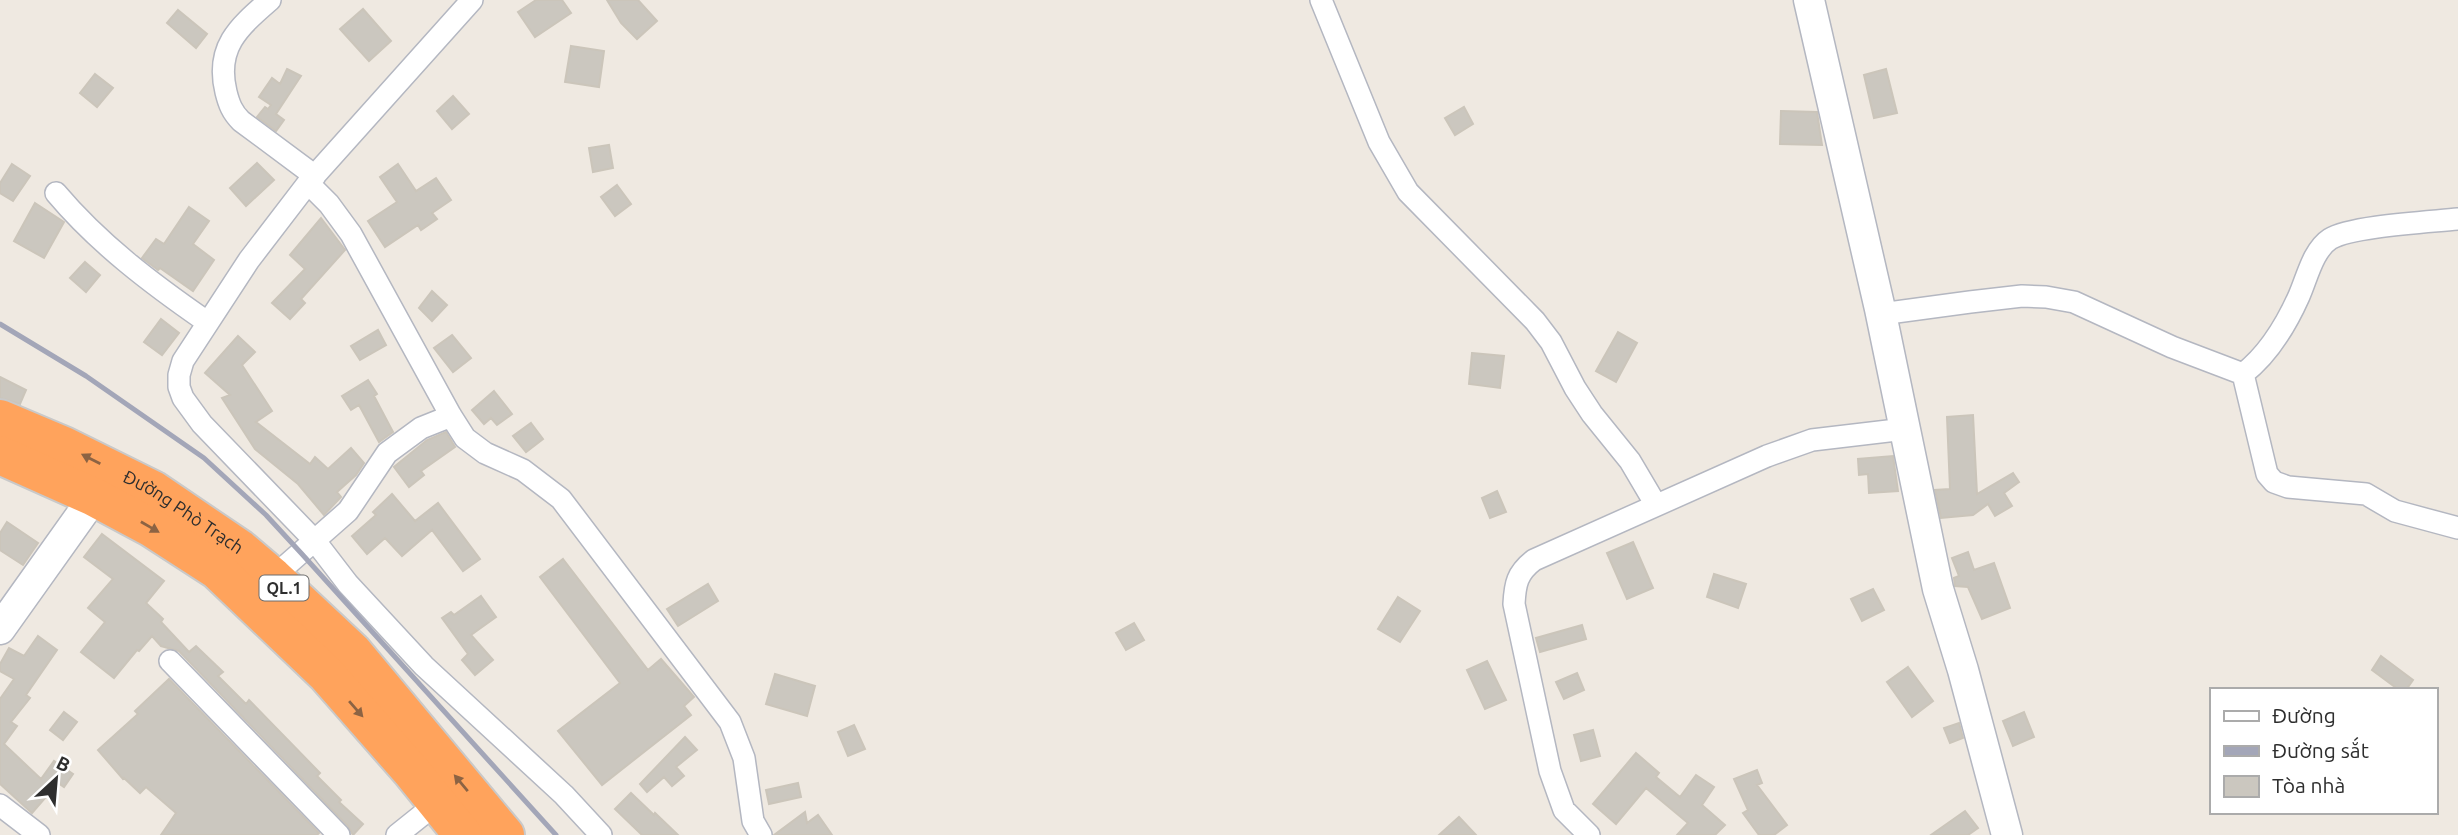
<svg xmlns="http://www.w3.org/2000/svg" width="2458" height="835" font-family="Ubuntu,sans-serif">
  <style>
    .building { fill: #cbc7bf; stroke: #cbc5ba; stroke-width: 2 }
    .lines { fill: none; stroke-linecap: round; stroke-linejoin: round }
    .street-casing { stroke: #b4b7c1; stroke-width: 24 }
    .secondary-casing { stroke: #b4b7c1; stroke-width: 33 }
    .highway-casing { stroke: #c9c9c9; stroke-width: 42 }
    .street { stroke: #fff; stroke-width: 21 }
    .secondary { stroke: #fff; stroke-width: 30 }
    .highway { stroke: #ffa35c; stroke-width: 38 }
    .rail { stroke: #a3a6b8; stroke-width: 5 }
    .oneway { fill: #8c6343 }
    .labels { text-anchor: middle; stroke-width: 6; stroke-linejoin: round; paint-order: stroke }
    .shield { fill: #fff; stroke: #6d6d6d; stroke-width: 2 }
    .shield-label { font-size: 16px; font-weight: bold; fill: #2e2e2e }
    .street-label { font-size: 18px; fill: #2e2e2e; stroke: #fff }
  </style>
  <rect width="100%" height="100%" fill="#efe9e1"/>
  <!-- building -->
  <path class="building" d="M 536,0 L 562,0 L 571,13 L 535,37 L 518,12 Z
    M 607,0 L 638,0 L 657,21 L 637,39 L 621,23 Z
    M 363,9 L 391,41 L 369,61 L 340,29 Z
    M 178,10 L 207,34 L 196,48 L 167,23 Z
    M 571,46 L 604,51 L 599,87 L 565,82 Z
    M 287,69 L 301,76 L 276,114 L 284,120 L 276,131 L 257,117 L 265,107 L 268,109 L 271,105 L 259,97 L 272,78 L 280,84 Z
    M 1886,69 L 1897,113 L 1874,118 L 1864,75 Z
    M 95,74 L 113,88 L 97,107 L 80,93 Z
    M 453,96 L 469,114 L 452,129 L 437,111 Z
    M 1464,107 L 1473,124 L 1455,135 L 1445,118 Z
    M 1781,111 L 1817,112 L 1822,145 L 1780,144 Z
    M 609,145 L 613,168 L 593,172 L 589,148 Z
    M 257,163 L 274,180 L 246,206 L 230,188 Z
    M 12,164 L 30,176 L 13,201 L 0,193 L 0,183 Z
    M 398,164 L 416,191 L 436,178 L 451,200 L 432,213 L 437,219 L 421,230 L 418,225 L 385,247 L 368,221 L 397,202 L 380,177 Z
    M 617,185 L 631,204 L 615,216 L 601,197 Z
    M 35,203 L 64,222 L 44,258 L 14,241 Z
    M 189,207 L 209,221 L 193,244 L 214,260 L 193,291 L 160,268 L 158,270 L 142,258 L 156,239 L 164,244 Z
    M 321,218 L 345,250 L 301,299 L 305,303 L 290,319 L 272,303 L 305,269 L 290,255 Z
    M 85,262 L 100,275 L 86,292 L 70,278 Z
    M 432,291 L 447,305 L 432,321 L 419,308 Z
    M 161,319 L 179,333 L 162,355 L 144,342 Z
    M 378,330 L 386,345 L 360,360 L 351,346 Z
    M 1618,332 L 1637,343 L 1616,382 L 1596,371 Z
    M 452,335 L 471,358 L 453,372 L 434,348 Z
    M 238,336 L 255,352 L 242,365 L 272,411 L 256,422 L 310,464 L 315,457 L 328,469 L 351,448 L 364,463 L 356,475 L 337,492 L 341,497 L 324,515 L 298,484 L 255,449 L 222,398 L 230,395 L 205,373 Z
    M 1472,353 L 1504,356 L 1500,388 L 1469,384 Z
    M 0,377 L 26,390 L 20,404 L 0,398 Z
    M 368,380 L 377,394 L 374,396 L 393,432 L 379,442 L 359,405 L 351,410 L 342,396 Z
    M 494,391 L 512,414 L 497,425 L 491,418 L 484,424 L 472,410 Z
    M 1973,415 L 1977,494 L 2013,473 L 2019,482 L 2004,493 L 2012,506 L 1995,516 L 1988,504 L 1973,515 L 1941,518 L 1935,490 L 1950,489 L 1947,417 Z
    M 531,423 L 543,439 L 526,452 L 513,436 Z
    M 446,432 L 455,447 L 421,471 L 424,475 L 409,487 L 394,467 L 427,440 Z
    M 1893,456 L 1898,491 L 1869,493 L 1868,474 L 1859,475 L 1858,459 Z
    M 1497,491 L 1506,512 L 1490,518 L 1482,498 Z
    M 392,494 L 415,521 L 438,503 L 480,559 L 463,571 L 432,530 L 402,556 L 385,538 L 367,554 L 352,536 L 376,515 L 373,512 Z
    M 7,522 L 38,543 L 23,565 L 0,550 L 0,533 Z
    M 102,534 L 164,581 L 146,603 L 163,619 L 161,622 L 189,652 L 196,646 L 223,672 L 218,676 L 246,704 L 249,700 L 320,773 L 317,776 L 341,800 L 339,802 L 363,824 L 353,835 L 348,826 L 179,651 L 161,646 L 152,636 L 139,651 L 137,650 L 114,678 L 81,652 L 105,622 L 88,608 L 113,579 L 84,557 Z
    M 1633,542 L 1653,588 L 1627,599 L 1607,553 Z
    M 1968,552 L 1974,570 L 1994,563 L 2010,608 L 1982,619 L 1968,587 L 1955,586 L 1954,578 L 1959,576 L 1952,558 Z
    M 563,559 L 648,670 L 661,659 L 694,697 L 684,706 L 691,715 L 602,785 L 558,731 L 620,683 L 540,577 Z
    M 1714,574 L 1746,584 L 1738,608 L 1707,597 Z
    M 708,584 L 718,601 L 678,626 L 667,609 Z
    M 1873,589 L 1884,610 L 1862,621 L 1851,599 Z
    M 481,596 L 496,617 L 471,635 L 493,660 L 475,675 L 462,660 L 468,654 L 442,618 L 451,612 L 454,615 Z
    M 1398,597 L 1420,611 L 1400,642 L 1378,629 Z
    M 1134,623 L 1144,640 L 1126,650 L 1116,633 Z
    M 1582,625 L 1586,639 L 1540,652 L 1536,638 Z
    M 38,636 L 57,650 L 26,695 L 30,698 L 11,722 L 17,726 L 4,744 L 41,779 L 54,761 L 73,774 L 64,787 L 58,783 L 32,813 L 0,784 L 0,699 L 14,679 L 0,671 L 0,664 L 9,648 L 24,656 Z
    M 2381,656 L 2413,680 L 2406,690 L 2399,690 L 2372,670 Z
    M 1487,661 L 1506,700 L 1485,709 L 1467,670 Z
    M 1908,667 L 1933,701 L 1912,717 L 1887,682 Z
    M 1577,673 L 1584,690 L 1564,699 L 1556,682 Z
    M 775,674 L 815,686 L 807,716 L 766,704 Z
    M 169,679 L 319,833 L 317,835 L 161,835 L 176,813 L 146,787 L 140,793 L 124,778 L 123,779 L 98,750 L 138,714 L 135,711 Z
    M 64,712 L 77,722 L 63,740 L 50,730 Z
    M 2024,712 L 2034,737 L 2013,746 L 2003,721 Z
    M 1959,723 L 1963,738 L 1950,743 L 1944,728 Z
    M 854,725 L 865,749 L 848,756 L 838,732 Z
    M 1593,730 L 1600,756 L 1581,761 L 1574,735 Z
    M 685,737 L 697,750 L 676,767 L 684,776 L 672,786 L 664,777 L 647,792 L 640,784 Z
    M 1636,753 L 1659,773 L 1656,777 L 1680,797 L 1696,775 L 1714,787 L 1702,805 L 1725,825 L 1715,835 L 1677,835 L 1688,823 L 1646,788 L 1616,824 L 1593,804 Z
    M 1757,770 L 1762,783 L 1757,785 L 1787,825 L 1774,835 L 1759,835 L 1743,813 L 1748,810 L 1734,779 Z
    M 798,783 L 801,797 L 769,804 L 766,790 Z
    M 631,793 L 654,815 L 655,813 L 678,835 L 642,835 L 615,809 Z
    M 1965,811 L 1978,828 L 1968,835 L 1931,835 Z
    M 805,812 L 807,823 L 818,815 L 832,835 L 774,835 Z
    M 1459,817 L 1476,835 L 1439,835 Z"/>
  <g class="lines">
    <defs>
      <path id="street" d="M 270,0 C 239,27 215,47 226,92 C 229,104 232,112 241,121 L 315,176
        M 472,0 L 308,183 L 249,260 L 183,361 L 179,375 L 179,387 L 183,398 L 202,424 L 315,541 L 348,584 L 424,666 L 564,795 L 601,835
        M 1321,0 L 1379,142 L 1408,192 L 1535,321 L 1551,342 L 1575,388 L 1592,414 L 1630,461 L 1656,505
        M 308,183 L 329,204 L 351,234 L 451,416 L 465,438 L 485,453 L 523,470 L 561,499 L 730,722 L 744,758 L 753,821 L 761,835
        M 56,193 C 99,244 152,284 207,322
        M 1881,314 L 1970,302 L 2022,296 L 2046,297 L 2074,302 L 2172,347 L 2243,374 L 2267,474 L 2274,482 L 2288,487 L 2366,494 L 2395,511 L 2458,528
        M 2243,374 C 2269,354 2286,325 2299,296 C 2307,278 2313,250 2330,239 C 2351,226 2430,222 2458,219
        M 273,577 L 348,511 L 387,453 L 421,428 L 451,416
        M 170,661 L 339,835
        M 0,805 L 39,835
        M 397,835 L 437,803
        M 1589,835 L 1564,810 L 1550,771 L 1514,604 C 1515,584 1517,573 1534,560 L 1767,456 L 1812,440 L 1905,429"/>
      <path id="secondary" d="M 1809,0 L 1880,309 L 1938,589 L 1963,670 L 2007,835
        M 0,629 L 94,497"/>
      <g id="highway">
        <path id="s1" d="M 0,419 L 64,446 L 153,490 L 240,549 L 273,577 L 352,651 L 505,835"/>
        <path d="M 0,455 L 94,497 L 152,528 L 217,570 L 326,674 L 412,772 L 463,835"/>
      </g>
    </defs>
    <!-- street casing -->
    <use href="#street" class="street-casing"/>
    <!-- secondary casing -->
    <use href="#secondary" class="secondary-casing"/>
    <!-- highway casing -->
    <use href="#highway" class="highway-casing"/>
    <!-- street -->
    <use href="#street" class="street"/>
    <!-- secondary -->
    <use href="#secondary" class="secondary"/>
    <!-- highway -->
    <use href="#highway" class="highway"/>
    <!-- rail -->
    <path class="rail" d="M 0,324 L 86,376 L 204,458 L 266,515 L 301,553 L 556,835"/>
  </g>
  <!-- one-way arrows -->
  <defs><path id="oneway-solid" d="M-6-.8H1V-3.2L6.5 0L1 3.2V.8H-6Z" transform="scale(1.75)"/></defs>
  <g class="oneway">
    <use href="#oneway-solid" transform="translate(91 459) rotate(-153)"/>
    <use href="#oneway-solid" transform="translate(150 527) rotate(30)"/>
    <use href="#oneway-solid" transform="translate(356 709) rotate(49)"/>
    <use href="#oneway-solid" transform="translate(461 783) rotate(-130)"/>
  </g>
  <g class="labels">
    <!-- shield labels -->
    <rect class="shield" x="259.5" y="575.5" width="49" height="25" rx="5"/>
    <g class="shield-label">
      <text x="284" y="594">QL.1</text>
    </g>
    <!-- street labels -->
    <g class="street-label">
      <text dy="6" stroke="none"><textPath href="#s1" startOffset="206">Đường Phò Trạch</textPath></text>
    </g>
  </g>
  <!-- legend -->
  <rect x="2210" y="688" width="228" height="126" fill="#ffffff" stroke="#ababab" stroke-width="2"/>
  <rect x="2224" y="711" width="35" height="10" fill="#ffffff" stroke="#ababab" stroke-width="2"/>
  <text x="2272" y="723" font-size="21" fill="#2e2e2e">Đường</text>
  <rect x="2224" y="746" width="35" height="10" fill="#a3a6b8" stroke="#ababab" stroke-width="2"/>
  <text x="2272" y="758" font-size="21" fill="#2e2e2e">Đường sắt</text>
  <rect x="2224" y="776" width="35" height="21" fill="#cbc7bf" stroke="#ababab" stroke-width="2"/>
  <text x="2272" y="793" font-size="21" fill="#2e2e2e">Tòa nhà</text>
  <!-- north arrow -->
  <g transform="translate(56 779) rotate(26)" stroke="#ffffff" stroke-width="5" paint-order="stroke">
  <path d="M0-5L12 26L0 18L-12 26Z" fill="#2e2e2e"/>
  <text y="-10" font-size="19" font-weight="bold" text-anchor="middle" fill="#2e2e2e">B</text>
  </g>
</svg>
